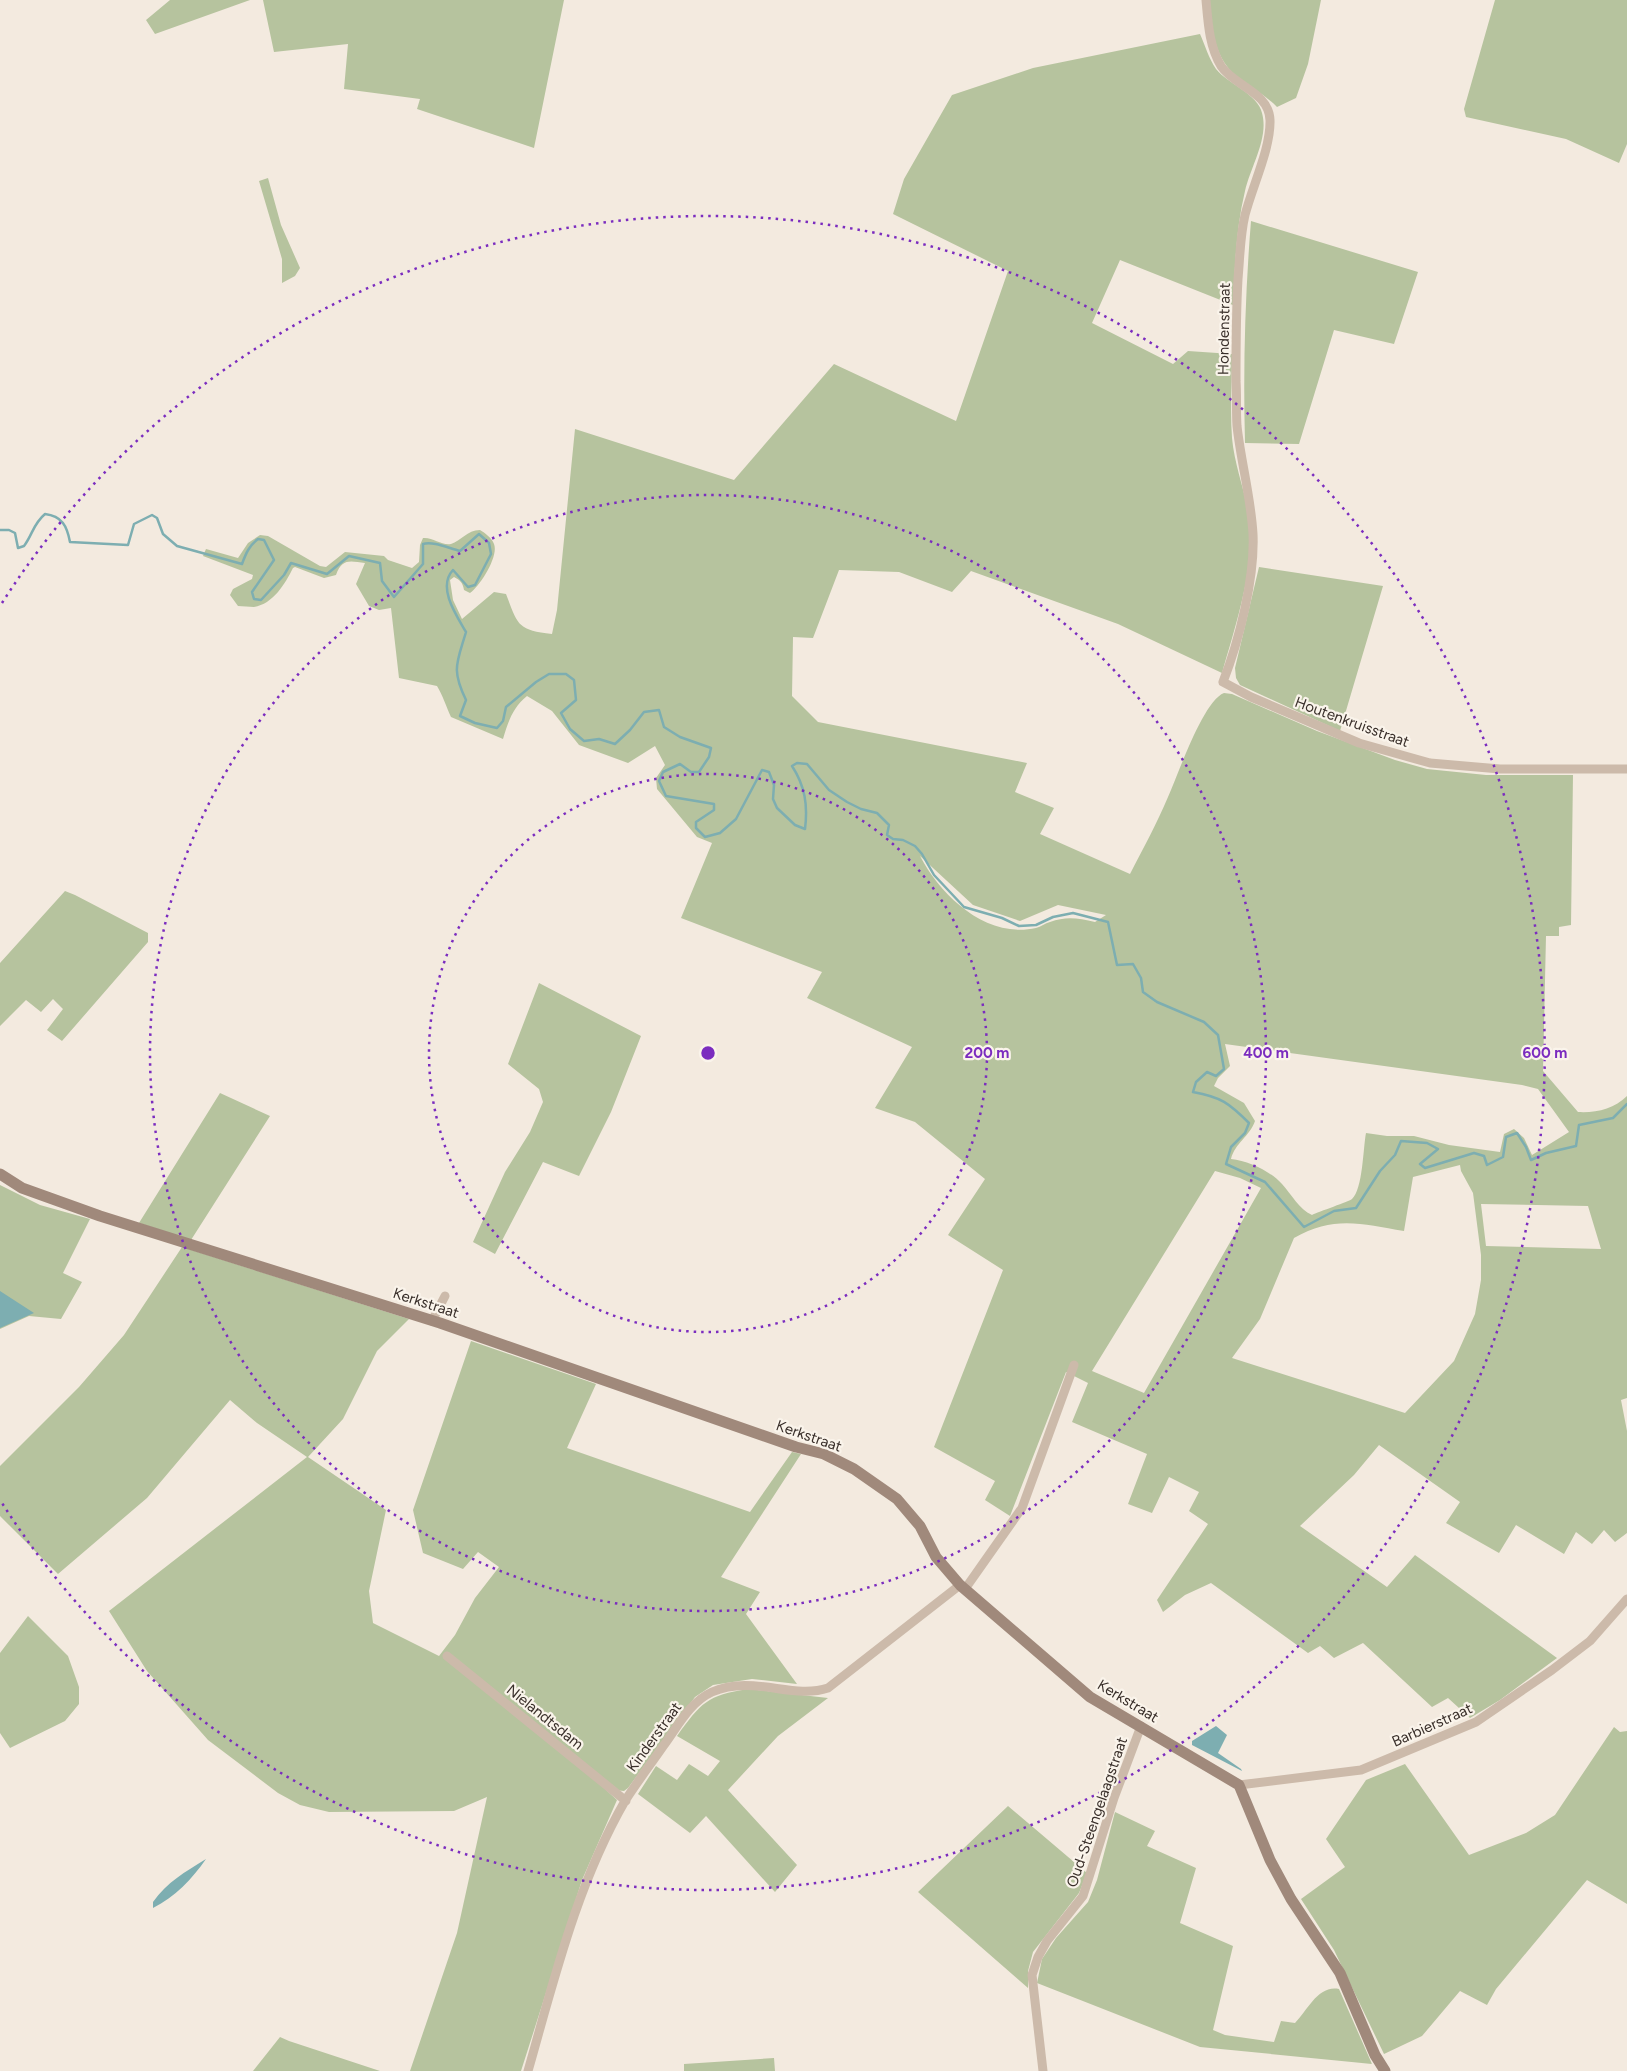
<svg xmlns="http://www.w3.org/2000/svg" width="1627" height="2071" font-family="Figtree,sans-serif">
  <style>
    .green { fill: #b6c39e; fill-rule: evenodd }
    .water { fill: #7daeb1 }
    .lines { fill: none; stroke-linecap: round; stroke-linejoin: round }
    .stream { stroke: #7daeb1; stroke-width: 2.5 }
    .street { stroke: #ccbaaa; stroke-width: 9 }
    .secondary { stroke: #a0897b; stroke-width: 11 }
    .ring { fill: none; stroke: #7b2cbf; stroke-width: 2.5; stroke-dasharray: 2.5 5 }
    .labels { text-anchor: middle; stroke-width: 4.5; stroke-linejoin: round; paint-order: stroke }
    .street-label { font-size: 15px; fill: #392f2a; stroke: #faf4eb }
    .centre { fill: #7b2cbf; stroke: #faf4eb; stroke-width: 2.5 }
    .ring-label { font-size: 15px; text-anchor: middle; font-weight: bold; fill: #7b2cbf; stroke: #faf4eb; stroke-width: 4.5; stroke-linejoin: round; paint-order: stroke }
  </style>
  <rect width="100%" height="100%" fill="#f3eadf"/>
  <!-- green -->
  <path class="green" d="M 170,0 L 250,0 L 155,34 L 146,20 Z
    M 263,0 L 564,0 L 534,148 L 417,109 L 420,99 L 344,89 L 348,44 L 274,52 Z
    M 1209,0 L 1321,0 L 1308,64 L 1296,98 L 1277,107 C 1265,95 1252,88 1239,78 C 1214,60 1212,29 1209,0 Z
    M 1495,0 L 1627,0 L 1627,144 L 1619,163 L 1566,139 L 1466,117 L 1464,109 Z
    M 1200,34 C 1205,45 1209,59 1216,69 C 1228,84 1258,94 1262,113 C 1269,138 1251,166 1245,191 C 1236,228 1235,266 1233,305 L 1120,260 L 1092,323 L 1173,364 L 1188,351 L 1232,354 C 1232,382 1230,411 1232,438 C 1235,471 1250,502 1251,535 C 1251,579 1234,631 1222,673 L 1118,624 L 971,571 L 952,592 L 899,572 L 839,570 L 813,638 L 793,637 L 792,696 L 818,722 L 1027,763 L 1015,792 L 1054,808 L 1040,834 L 1130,874 C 1143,849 1157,823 1168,797 C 1178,775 1203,701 1224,693 L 1232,694 L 1317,731 L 1395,760 L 1427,769 L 1486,775 L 1573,775 L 1571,925 L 1559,927 L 1559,936 L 1546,936 L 1543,1071 L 1578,1112 C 1596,1113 1614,1109 1627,1096 L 1627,1398 L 1621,1400 L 1627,1431 L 1627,1533 L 1615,1542 L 1604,1530 L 1592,1544 L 1576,1532 L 1564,1554 L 1516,1525 L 1499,1553 L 1446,1523 L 1460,1502 L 1379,1445 L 1354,1475 L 1300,1526 L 1387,1587 L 1415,1555 L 1557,1658 L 1500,1700 L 1470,1718 L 1448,1698 L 1432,1707 L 1363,1643 L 1334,1658 L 1320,1646 L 1308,1653 L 1211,1583 L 1185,1595 L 1163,1612 L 1157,1600 L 1208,1524 L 1189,1511 L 1199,1492 L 1169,1477 L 1152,1513 L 1128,1504 L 1147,1454 L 1072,1422 L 1088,1383 L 1066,1372 L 1010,1516 L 985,1500 L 995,1481 L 934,1447 L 1003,1270 L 948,1235 L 985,1179 L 915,1122 L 875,1108 L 912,1047 L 807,998 L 822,972 L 681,918 L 712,843 L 697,837 L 657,789 L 656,778 L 665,765 L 655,746 L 628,763 L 579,745 L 552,711 L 527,696 C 513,707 508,722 503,739 L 451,717 C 446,706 443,696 437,686 L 399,678 L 391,608 L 379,610 L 369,606 L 356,584 L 365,563 C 350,561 342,558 336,575 L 324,578 L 295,567 L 293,568 C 285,584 273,604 254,607 C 249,607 243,606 238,606 L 230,595 L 233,589 L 252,579 L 253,575 L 203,556 L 206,549 L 238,558 L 248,543 L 260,535 L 268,536 L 320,566 L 326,567 L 345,552 L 384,556 L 388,560 L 412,568 L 419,562 L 420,545 L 423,538 C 433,537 442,546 451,544 C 461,541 467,530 480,530 C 485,533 492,538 494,544 C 499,556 480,586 470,593 L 464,590 C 463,583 460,580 454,577 L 450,580 L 453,600 L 462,619 L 494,592 L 506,594 C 518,625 517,630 552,634 L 557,610 L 575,429 L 734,480 L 834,364 L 956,421 L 1008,271 L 893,214 L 904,179 L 952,95 L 1033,68 ZM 920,856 L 973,905 L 1020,921 L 1058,905 L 1106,915 L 1095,922 C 1078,918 1066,916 1050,922 C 1045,923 1041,927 1036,928 C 986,939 941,896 920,856 ZM 1225,1044 L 1522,1085 L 1538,1089 L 1569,1132 L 1532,1155 L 1524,1138 L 1514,1129 L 1504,1134 L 1500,1152 L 1449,1145 L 1414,1136 L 1387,1136 L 1366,1133 C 1363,1148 1363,1189 1352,1199 C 1350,1201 1318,1212 1312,1215 C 1299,1209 1292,1195 1282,1184 C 1270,1171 1249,1161 1231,1159 C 1235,1143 1250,1136 1255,1121 L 1244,1103 L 1214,1086 L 1218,1078 L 1230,1066 ZM 1460,1165 L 1461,1171 L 1473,1193 L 1481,1255 L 1481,1280 L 1475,1314 L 1454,1361 L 1405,1413 L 1232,1358 L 1260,1319 L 1294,1238 C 1334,1215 1362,1224 1404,1231 L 1413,1177 ZM 1215,1171 L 1240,1178 L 1261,1188 L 1144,1393 L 1092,1371 ZM 1481,1204 L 1588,1206 L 1601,1249 L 1486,1246 Z
    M 268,178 L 281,225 L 300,268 L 295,276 L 282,283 L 282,259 L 259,181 Z
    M 1251,221 L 1418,272 L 1394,344 L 1334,330 L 1299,444 L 1245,443 C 1243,369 1245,295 1251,221 Z
    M 1259,567 L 1383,586 L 1340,731 L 1240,685 L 1236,678 L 1235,668 Z
    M 65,891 L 75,895 L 148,933 L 148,942 L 62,1041 L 47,1030 L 63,1009 L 53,999 L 41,1012 L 26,1000 L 0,1026 L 0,963 Z
    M 539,983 L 641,1036 L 611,1112 L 579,1176 L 543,1162 L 495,1254 L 473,1242 L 505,1172 L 530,1132 L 543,1102 L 539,1089 L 508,1064 Z
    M 220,1093 L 270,1116 L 191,1240 L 139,1223 Z
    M 0,1185 L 40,1205 L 90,1219 L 63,1273 L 82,1282 L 61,1319 L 29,1316 L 0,1329 Z
    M 182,1247 L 409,1319 L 377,1351 L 343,1419 L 308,1457 L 386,1510 L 369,1591 L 373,1623 L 439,1656 L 455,1635 L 475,1598 L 499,1567 L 478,1552 L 463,1569 L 423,1553 L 413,1510 L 471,1341 L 596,1384 L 567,1448 L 750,1512 L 792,1452 L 801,1454 L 721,1577 L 760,1592 L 746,1614 L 797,1684 L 752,1679 L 713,1685 L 695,1697 L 628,1788 L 624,1791 L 605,1789 L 617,1800 L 582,1880 L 521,2071 L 410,2071 L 457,1933 L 487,1797 L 454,1811 L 329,1812 L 300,1805 L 278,1793 L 208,1740 L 147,1671 L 109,1611 L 307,1457 L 257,1423 L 230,1400 L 147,1498 L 58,1574 L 0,1516 L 0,1466 L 79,1387 L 124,1335 Z
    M 28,1616 L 68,1656 L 79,1687 L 79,1704 L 65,1721 L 10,1748 L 0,1733 L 0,1653 Z
    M 748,1689 L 828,1698 L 778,1736 L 728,1790 L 797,1865 L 775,1892 L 706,1816 L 690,1833 L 638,1794 L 656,1766 L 677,1780 L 689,1764 L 708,1776 L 720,1761 L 677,1736 C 701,1703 707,1695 748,1689 Z
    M 1614,1727 L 1620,1732 L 1627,1731 L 1627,1904 L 1587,1880 L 1496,1989 L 1487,2005 L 1460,1991 L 1422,2036 L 1384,2054 L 1334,1950 L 1301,1899 L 1345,1867 L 1326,1839 L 1366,1780 L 1405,1764 L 1469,1855 L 1526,1833 L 1555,1815 Z
    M 1008,1806 L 1087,1873 L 1079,1893 L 1033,1952 L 1028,1971 L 1028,1988 L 918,1892 Z
    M 1115,1812 L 1155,1831 L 1147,1846 L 1196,1868 L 1180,1923 L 1233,1946 L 1213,2030 L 1225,2035 L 1274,2042 L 1281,2021 L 1295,2023 C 1308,2010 1318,1985 1339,1989 L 1372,2064 L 1200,2047 L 1037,1983 L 1042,1959 L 1056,1938 L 1088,1902 L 1097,1880 Z
    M 280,2037 L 289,2041 L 380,2071 L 253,2071 Z
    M 774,2058 L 775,2071 L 684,2071 L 684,2064 Z"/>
  <!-- water -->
  <path class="water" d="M 0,1291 L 34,1313 L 0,1328 Z
    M 1216,1726 L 1227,1735 L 1218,1753 L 1241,1769 L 1242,1771 L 1192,1745 L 1192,1741 Z
    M 206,1859 C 192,1879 175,1897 153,1908 L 153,1902 C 167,1882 185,1872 206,1859 Z"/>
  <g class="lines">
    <!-- stream -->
    <path class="stream" d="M 0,530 L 9,530 L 15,533 L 18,548 L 24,546 C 33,534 33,524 45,514 C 62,516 67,526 70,542 L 128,545 L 134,524 L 152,515 L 157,518 L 163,534 L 177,546 L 242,564 C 246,553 249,546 258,539 L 264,540 L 274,560 L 252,592 L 254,599 L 261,600 L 284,575 L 291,563 L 327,574 L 349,556 L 380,563 L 382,581 L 394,597 L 423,564 L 423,544 C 433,541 448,548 460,551 L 479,534 L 489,543 L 491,554 L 475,585 L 468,587 L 453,570 C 437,587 456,615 466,632 C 457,663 451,669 466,700 L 460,716 L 475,723 L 497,728 L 503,721 L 506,707 L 536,682 L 549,674 L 566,674 L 574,680 L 576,700 L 561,713 L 570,729 L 584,741 L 599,739 L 615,744 L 630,730 L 644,712 L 659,710 L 664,727 L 680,737 L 711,748 L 709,757 L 699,772 L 691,772 L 680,764 L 663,772 L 659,781 L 666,796 L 714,804 L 714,810 L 696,822 L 696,828 L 705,837 L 720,833 L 736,819 L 762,770 L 769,772 L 774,785 L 773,799 L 777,808 L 795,825 L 805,829 C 808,805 805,786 792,766 L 797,763 L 807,764 L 829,790 L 847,802 L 861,809 L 877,813 L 889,825 L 887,835 L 893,839 L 903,840 L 915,846 L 922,854 L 934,875 L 964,907 L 1002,918 L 1019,926 L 1036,925 L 1053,917 L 1073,913 L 1108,922 L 1117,965 L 1133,964 L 1141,978 L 1143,992 L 1157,1002 L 1204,1022 L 1218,1035 L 1224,1069 L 1216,1076 L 1207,1072 L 1196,1082 L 1193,1092 C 1221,1097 1229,1103 1249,1123 L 1245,1133 L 1231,1147 L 1226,1164 L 1265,1182 L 1304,1227 L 1334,1211 L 1356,1208 L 1380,1171 L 1395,1155 L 1401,1141 L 1427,1143 L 1438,1149 L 1420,1164 L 1425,1168 L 1474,1153 L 1484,1156 L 1487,1165 L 1503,1157 L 1506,1137 L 1517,1133 L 1526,1147 L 1531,1160 L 1546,1153 L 1576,1146 L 1579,1125 L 1613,1118 L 1627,1104"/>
    <!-- street -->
    <path class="street" d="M 1206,0 C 1208,22 1209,46 1221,66 C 1234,86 1269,92 1270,120 C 1271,148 1252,187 1245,215 C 1240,236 1240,257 1238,279 C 1236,313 1236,346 1236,381 C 1237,396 1236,411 1237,426 C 1241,462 1251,498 1253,534 C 1255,578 1239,641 1223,682 L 1251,697 L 1359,743 L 1430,763 L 1500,769 L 1627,769
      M 432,1321 L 445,1296
      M 965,1589 L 1022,1508 L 1074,1365
      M 447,1656 L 626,1801
      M 1239,1785 L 1361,1770 L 1476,1722 L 1552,1670 L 1590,1641 L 1627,1599
      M 528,2071 C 554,1980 577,1884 625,1801 C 637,1782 651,1764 664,1745 C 678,1726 690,1702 712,1692 C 753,1674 792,1700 828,1688 L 960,1585
      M 1043,2071 L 1032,1975 L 1038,1957 L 1047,1941 L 1083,1896 L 1114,1798 L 1141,1726"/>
    <!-- secondary -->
    <path class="secondary" d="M 0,1174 L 22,1188 L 100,1216 L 440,1323 L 796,1447 L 824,1454 L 854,1469 L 897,1499 L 920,1526 L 936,1557 L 960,1585 L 1090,1697 L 1239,1785 L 1270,1860 L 1291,1899 L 1340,1973 L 1375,2055 L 1385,2071"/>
  </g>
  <!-- distance rings -->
  <g class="ring">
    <circle cx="708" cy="1053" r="279"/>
    <circle cx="708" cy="1053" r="558"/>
    <path d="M2 603A837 837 0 1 1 2 1503"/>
  </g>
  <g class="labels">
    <!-- street labels -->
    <g class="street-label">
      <text transform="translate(1224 329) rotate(-89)" y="5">Hondenstraat</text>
      <text transform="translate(1352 722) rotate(20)" y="5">Houtenkruisstraat</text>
      <text transform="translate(426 1303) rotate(18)" y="5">Kerkstraat</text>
      <text transform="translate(809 1436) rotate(19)" y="5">Kerkstraat</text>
      <text transform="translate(1128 1701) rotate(31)" y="5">Kerkstraat</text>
      <text transform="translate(545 1717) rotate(39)" y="5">Nielandtsdam</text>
      <text transform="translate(1432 1725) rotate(-24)" y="5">Barbierstraat</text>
      <text transform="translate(654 1737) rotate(-54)" y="5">Kinderstraat</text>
      <text transform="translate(1097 1812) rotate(-71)" y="5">Oud-Steengelaagstraat</text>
    </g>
  </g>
  <circle cx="708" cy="1053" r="8" class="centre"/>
  <g class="ring-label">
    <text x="987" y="1058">200 m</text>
    <text x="1266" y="1058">400 m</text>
    <text x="1545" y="1058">600 m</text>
  </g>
</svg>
